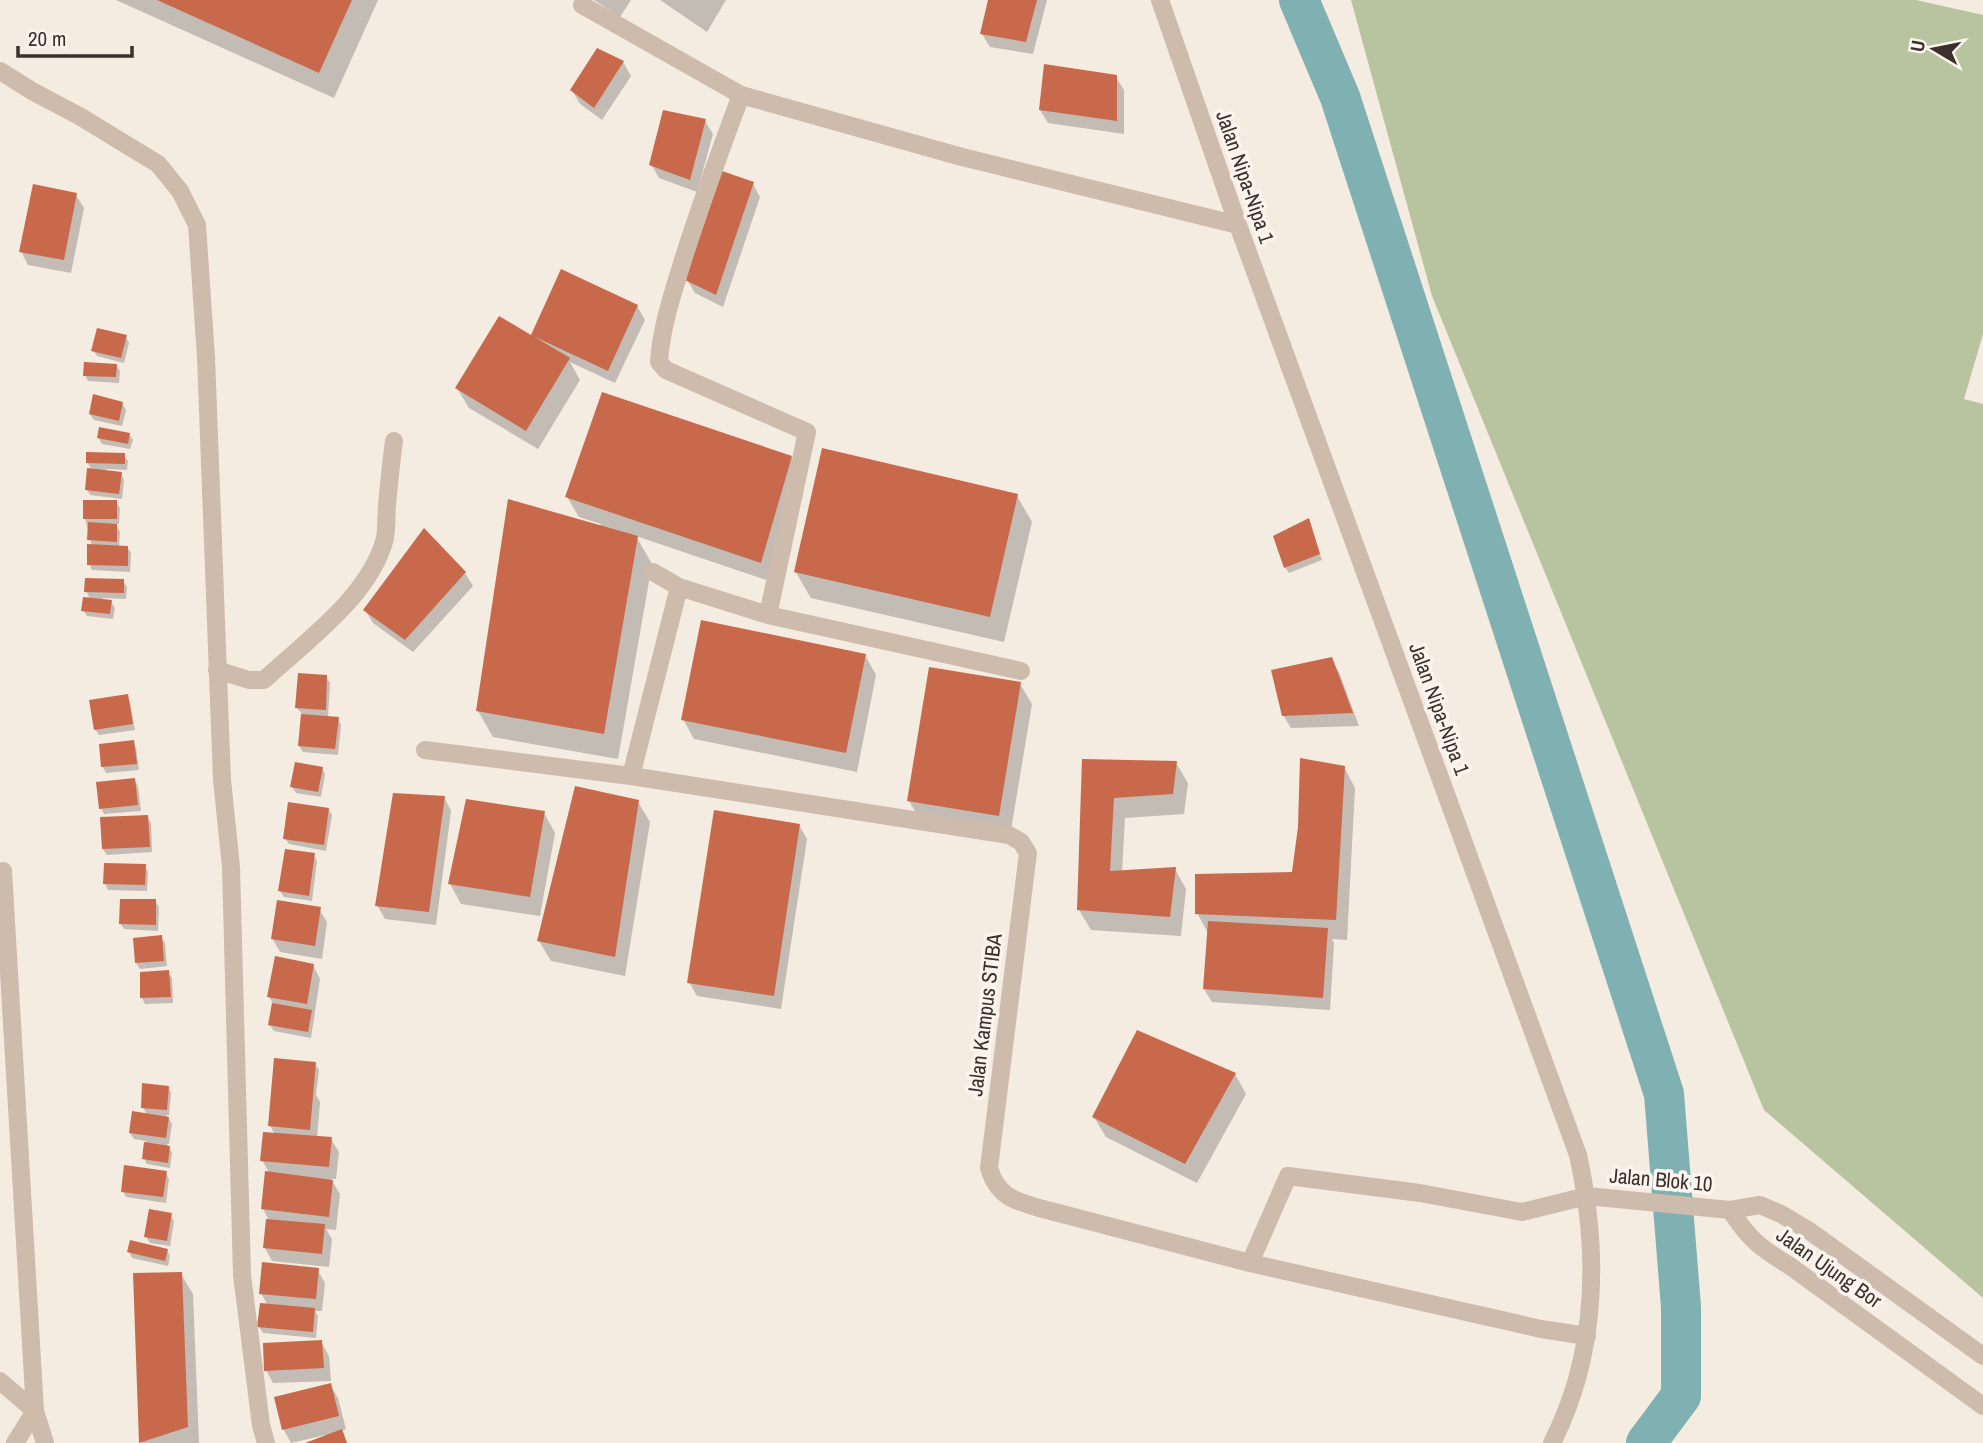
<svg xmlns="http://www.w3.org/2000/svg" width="1983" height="1443" font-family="'Archivo Narrow',sans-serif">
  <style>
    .green { fill: #b8c4a0 }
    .shadow { fill: #0003 }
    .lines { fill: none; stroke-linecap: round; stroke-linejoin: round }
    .canal { stroke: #7fb0b2; stroke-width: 40 }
    .building { fill: #c8694b }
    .service { stroke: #cdbbac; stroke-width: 18 }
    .minor { stroke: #cdbbac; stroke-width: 18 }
    .tertiary { stroke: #cdbbac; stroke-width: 18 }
    .labels { text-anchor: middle; stroke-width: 7; stroke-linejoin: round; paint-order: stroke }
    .street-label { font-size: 21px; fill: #3b302b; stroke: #fbf5ee }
  </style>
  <rect width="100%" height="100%" fill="#f4ebe1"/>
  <!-- green -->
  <path class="green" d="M 1351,0 L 1916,0 L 1983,15 L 1983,334 L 1964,399 L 1983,404 L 1983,1298 L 1764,1110 L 1432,296 Z"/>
  <!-- shadow -->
  <path class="shadow" d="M 116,0 L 378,0 L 334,98 Z
    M 594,0 L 631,0 L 620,17 Z
    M 660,0 L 726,0 L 707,32 Z
    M 989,0 L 1047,0 L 1033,54 L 990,47 L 982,34 Z
    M 598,50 L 623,62 L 631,76 L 602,120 L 580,104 L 572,90 Z
    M 1116,77 L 1124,90 L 1124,134 L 1048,123 L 1040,110 Z
    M 705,121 L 713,134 L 697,192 L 659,178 L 651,164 Z
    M 753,184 L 760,197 L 723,307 L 695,293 L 687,280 Z
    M 76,195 L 84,208 L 71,273 L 28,265 L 21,251 Z
    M 562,271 L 637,306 L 645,320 L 615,383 L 570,362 L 580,380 L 538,449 L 469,408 L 457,388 L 531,337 Z
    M 126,337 L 129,343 L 124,363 L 97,356 L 93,350 Z
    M 116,365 L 120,371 L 119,383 L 88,381 L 85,375 Z
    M 122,403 L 126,410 L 122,426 L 94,420 L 90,414 Z
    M 129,434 L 133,440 L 130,449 L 102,444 L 98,437 Z
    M 124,455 L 128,461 L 127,470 L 106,469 L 106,472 L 121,473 L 124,480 L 122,499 L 90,495 L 87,489 L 92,470 L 87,462 Z
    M 791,457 L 803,477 L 772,582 L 636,536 L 652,564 L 618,759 L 493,737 L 478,711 L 601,524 L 579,517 L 567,497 Z
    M 1017,496 L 1032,522 L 1004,642 L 811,598 L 795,571 Z
    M 116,502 L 120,508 L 119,524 L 116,524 L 120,532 L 119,547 L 127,547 L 131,553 L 130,572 L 92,570 L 89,564 L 92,546 L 85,518 Z
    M 1309,520 L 1322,560 L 1289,573 L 1285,567 Z
    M 465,573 L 473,586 L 413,652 L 373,623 L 365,610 Z
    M 123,581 L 127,587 L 126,599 L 103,598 L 103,601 L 111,602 L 115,608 L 113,619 L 87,616 L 83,610 L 90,599 L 86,591 Z
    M 865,655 L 876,675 L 857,772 L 694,739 L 683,719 Z
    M 1331,659 L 1339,672 L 1359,726 L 1291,728 L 1283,715 Z
    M 326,677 L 330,683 L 328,718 L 338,719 L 341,725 L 338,755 L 303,752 L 299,746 L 302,714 L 297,708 Z
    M 1020,684 L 1032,704 L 1010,836 L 921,821 L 909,801 Z
    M 127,696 L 130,702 L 135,730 L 99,735 L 95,729 Z
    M 133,742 L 136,748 L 139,770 L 106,773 L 103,767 Z
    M 1084,761 L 1176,763 L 1188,783 L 1184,814 L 1125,818 L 1122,872 L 1175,869 L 1186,889 L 1181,936 L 1091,930 L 1079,910 Z
    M 1344,767 L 1355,788 L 1347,940 L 1332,939 L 1334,943 L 1330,1010 L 1212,1002 L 1204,989 L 1208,933 L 1197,913 L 1293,874 Z
    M 322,768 L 325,774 L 321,797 L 296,793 L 292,787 Z
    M 134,780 L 138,786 L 141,811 L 104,814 L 101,808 Z
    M 444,797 L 451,811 L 436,925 L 385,919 L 377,905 Z
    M 638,802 L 650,822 L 625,976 L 551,961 L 539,941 Z
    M 328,809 L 332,815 L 326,851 L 289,844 L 285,838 Z
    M 544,813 L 555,833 L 540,916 L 461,904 L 450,884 Z
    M 147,817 L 151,823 L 152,852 L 107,855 L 103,849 Z
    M 799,825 L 807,839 L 781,1009 L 697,996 L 689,982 Z
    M 313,855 L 317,861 L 312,901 L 284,897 L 280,891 Z
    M 145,866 L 148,872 L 147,891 L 108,890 L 105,884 Z
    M 155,901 L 159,907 L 158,931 L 124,929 L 120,923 Z
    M 319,909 L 327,922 L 322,959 L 280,952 L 272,938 Z
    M 161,937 L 165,943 L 167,966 L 140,969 L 136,963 Z
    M 313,965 L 320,979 L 311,1038 L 274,1031 L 270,1025 L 274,1005 L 269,997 Z
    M 168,972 L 172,978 L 173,1003 L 145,1004 L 142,998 Z
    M 315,1064 L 319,1070 L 316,1095 L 320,1102 L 317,1138 L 331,1139 L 339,1152 L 336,1179 L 331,1179 L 340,1194 L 336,1230 L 326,1229 L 332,1239 L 329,1267 L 272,1261 L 265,1248 L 268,1218 L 263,1209 L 270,1174 L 262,1160 L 275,1135 L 270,1125 Z
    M 1235,1074 L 1246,1094 L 1197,1183 L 1106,1137 L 1094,1117 Z
    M 168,1087 L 171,1093 L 169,1115 L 166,1115 L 172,1124 L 169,1144 L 167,1144 L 172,1153 L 170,1168 L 147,1164 L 144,1158 L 146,1141 L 134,1139 L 130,1133 L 147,1115 L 143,1107 Z
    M 166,1173 L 169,1179 L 166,1203 L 126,1197 L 123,1191 Z
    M 170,1215 L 174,1221 L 170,1246 L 150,1243 L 146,1237 Z
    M 167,1250 L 170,1256 L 168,1266 L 132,1258 L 129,1252 Z
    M 317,1269 L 325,1283 L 322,1311 L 315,1311 L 318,1316 L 316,1338 L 263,1333 L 259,1327 L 268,1306 L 261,1293 Z
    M 181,1274 L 193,1294 L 199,1443 L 142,1443 Z
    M 321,1342 L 329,1356 L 331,1381 L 273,1383 L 266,1370 Z
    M 330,1385 L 338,1398 L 346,1429 L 341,1431 L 347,1443 L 309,1443 L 326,1437 L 325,1435 L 291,1443 L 284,1430 L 276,1399 Z"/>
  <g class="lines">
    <!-- canal -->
    <path class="canal" d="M 1299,0 L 1340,97 L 1664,1094 L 1681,1307 L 1681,1396 L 1646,1443"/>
  </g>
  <!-- building -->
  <path class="building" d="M 157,0 L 352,0 L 319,73 Z
    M 988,0 L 1037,0 L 1026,42 L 980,34 Z
    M 597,48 L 624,61 L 594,108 L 570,90 Z
    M 1044,64 L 1117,75 L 1117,121 L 1039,110 Z
    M 663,110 L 706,119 L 690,180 L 649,165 Z
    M 722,171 L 754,182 L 716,295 L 685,280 Z
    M 33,184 L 77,193 L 64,260 L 19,252 Z
    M 561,269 L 638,305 L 608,371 L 533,336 L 570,358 L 526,431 L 455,388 L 499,316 L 531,335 Z
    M 97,328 L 127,335 L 121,358 L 91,351 Z
    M 84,362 L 117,364 L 116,377 L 83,376 Z
    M 602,392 L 792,456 L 761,563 L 565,497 Z
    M 93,394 L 123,402 L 119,421 L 89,414 Z
    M 99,427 L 130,433 L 128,444 L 97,438 Z
    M 822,448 L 1018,494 L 990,617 L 794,572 Z
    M 86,452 L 125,453 L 125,464 L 86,463 Z
    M 87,468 L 122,472 L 119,494 L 85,490 Z
    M 508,499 L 638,536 L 604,734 L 476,711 Z
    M 83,500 L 117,500 L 117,519 L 83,519 Z
    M 1309,518 L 1320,554 L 1284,568 L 1273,536 Z
    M 88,522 L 117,524 L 117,542 L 87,540 Z
    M 424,528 L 466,572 L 405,640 L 363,610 Z
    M 87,544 L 128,546 L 128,566 L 87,565 Z
    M 85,578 L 124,579 L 124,593 L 84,592 Z
    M 83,597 L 112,600 L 110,614 L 81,611 Z
    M 701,620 L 866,654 L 846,753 L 681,720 Z
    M 1332,657 L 1353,713 L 1282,716 L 1271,670 Z
    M 929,667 L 1021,682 L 999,816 L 907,801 Z
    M 298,673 L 327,675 L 326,710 L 295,708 Z
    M 128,694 L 133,724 L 94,730 L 89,700 Z
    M 301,714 L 339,717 L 335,749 L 298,746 Z
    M 134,740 L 137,764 L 101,767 L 99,744 Z
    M 1300,758 L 1345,766 L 1336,920 L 1195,914 L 1195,874 L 1292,872 L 1298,827 Z
    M 1082,759 L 1177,761 L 1173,794 L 1114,798 L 1110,871 L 1176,867 L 1170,917 L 1077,910 Z
    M 295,762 L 323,767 L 318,792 L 290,787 Z
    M 135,778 L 138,805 L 99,809 L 96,782 Z
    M 575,786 L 639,800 L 615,957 L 537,941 Z
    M 393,793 L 445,796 L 429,912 L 375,906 Z
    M 466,799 L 545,811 L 530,897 L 448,884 Z
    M 288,802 L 329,808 L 324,845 L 283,839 Z
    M 714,810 L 800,824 L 774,996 L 687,983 Z
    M 148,815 L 150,847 L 102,849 L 100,817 Z
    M 285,849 L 315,853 L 309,896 L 278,891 Z
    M 104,863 L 146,864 L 145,885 L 103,884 Z
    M 120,899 L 156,899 L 156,925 L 119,924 Z
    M 277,900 L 321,907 L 315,946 L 271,939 Z
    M 1208,921 L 1328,928 L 1323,998 L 1203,989 Z
    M 162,935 L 164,961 L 135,963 L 133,938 Z
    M 275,956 L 314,964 L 307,1004 L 267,997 Z
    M 169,970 L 171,997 L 140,998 L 140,972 Z
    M 272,1003 L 312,1010 L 308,1032 L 268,1025 Z
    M 1137,1030 L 1236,1073 L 1185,1164 L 1092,1117 Z
    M 274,1058 L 316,1062 L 310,1130 L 268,1126 Z
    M 142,1083 L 169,1086 L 167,1110 L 141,1108 Z
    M 132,1111 L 169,1117 L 166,1138 L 129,1133 Z
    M 263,1132 L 332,1137 L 329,1167 L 260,1161 Z
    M 144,1142 L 170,1146 L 168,1163 L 142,1159 Z
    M 124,1165 L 167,1171 L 163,1197 L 121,1192 Z
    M 265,1171 L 333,1180 L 329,1217 L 261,1209 Z
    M 149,1209 L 172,1213 L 167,1241 L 144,1237 Z
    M 266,1219 L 325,1224 L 322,1254 L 263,1248 Z
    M 130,1240 L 168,1249 L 165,1261 L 127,1252 Z
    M 262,1262 L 319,1268 L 316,1299 L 259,1294 Z
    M 182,1272 L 188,1427 L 139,1443 L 133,1273 Z
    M 260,1303 L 315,1308 L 313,1332 L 257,1327 Z
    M 322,1340 L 324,1368 L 264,1371 L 263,1343 Z
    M 331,1383 L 339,1416 L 282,1430 L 274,1397 Z
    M 342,1429 L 347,1443 L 305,1443 Z"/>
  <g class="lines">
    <!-- service -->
    <path class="service" d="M 582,5 L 741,95 L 962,157 L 1238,225
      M 741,95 C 719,154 697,213 679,273 C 670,302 661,331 659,362 L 666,370 L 807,432 L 768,615
      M 653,572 L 679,587 L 768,615 L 1021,671
      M 217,670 L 249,680 L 264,680 C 306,641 371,595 385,538 C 387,527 386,516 387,505 C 389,484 391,462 394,441
      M 425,750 L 631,776 L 1009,835 L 1021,842 L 1028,853 L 989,1168 C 998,1198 1016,1201 1043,1209 L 1250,1263 L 1541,1329 L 1587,1336
      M 631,776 L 679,587
      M 1250,1263 L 1288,1176 L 1420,1193 L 1522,1212 L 1587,1196"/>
    <!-- minor -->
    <path class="minor" d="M 0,71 L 32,91 L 81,117 L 158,164 L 180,191 L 197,225 L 206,357 L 222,780 L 231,867 L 242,1275 L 261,1425 L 266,1443
      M 0,877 L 3,871 L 35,1411
      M 1587,1196 L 1730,1210 L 1760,1205 L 1781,1214 L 1811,1232 L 1983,1356
      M 1730,1210 C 1750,1240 1759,1247 1790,1266 L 1983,1406
      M 0,1381 L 35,1411
      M 15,1443 L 35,1411 L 45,1443"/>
    <!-- tertiary -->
    <path class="tertiary" d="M 1160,0 L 1238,225 L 1578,1155 C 1599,1251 1598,1353 1552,1443"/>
  </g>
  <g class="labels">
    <!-- street labels -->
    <g class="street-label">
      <text transform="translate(1245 177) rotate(71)" y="7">Jalan Nipa-Nipa 1</text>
      <text transform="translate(1439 709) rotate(70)" y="7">Jalan Nipa-Nipa 1</text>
      <text transform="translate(985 1015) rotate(-83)" y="7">Jalan Kampus STIBA</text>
      <text transform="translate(1661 1180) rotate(5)" y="7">Jalan Blok 10</text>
      <text transform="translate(1829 1268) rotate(35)" y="7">Jalan Ujung Bor</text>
    </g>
  </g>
  <!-- north arrow -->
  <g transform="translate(1934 49) rotate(280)" stroke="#fbf5ee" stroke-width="5" paint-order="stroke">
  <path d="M0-5L12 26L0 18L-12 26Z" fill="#3b302b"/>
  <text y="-10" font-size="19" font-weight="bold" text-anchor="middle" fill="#3b302b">U</text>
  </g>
  <!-- scale -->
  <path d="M18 46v10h114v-10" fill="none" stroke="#3b302b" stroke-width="3.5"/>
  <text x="28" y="46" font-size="21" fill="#3b302b" stroke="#fbf5ee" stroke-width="5" paint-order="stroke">20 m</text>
</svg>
